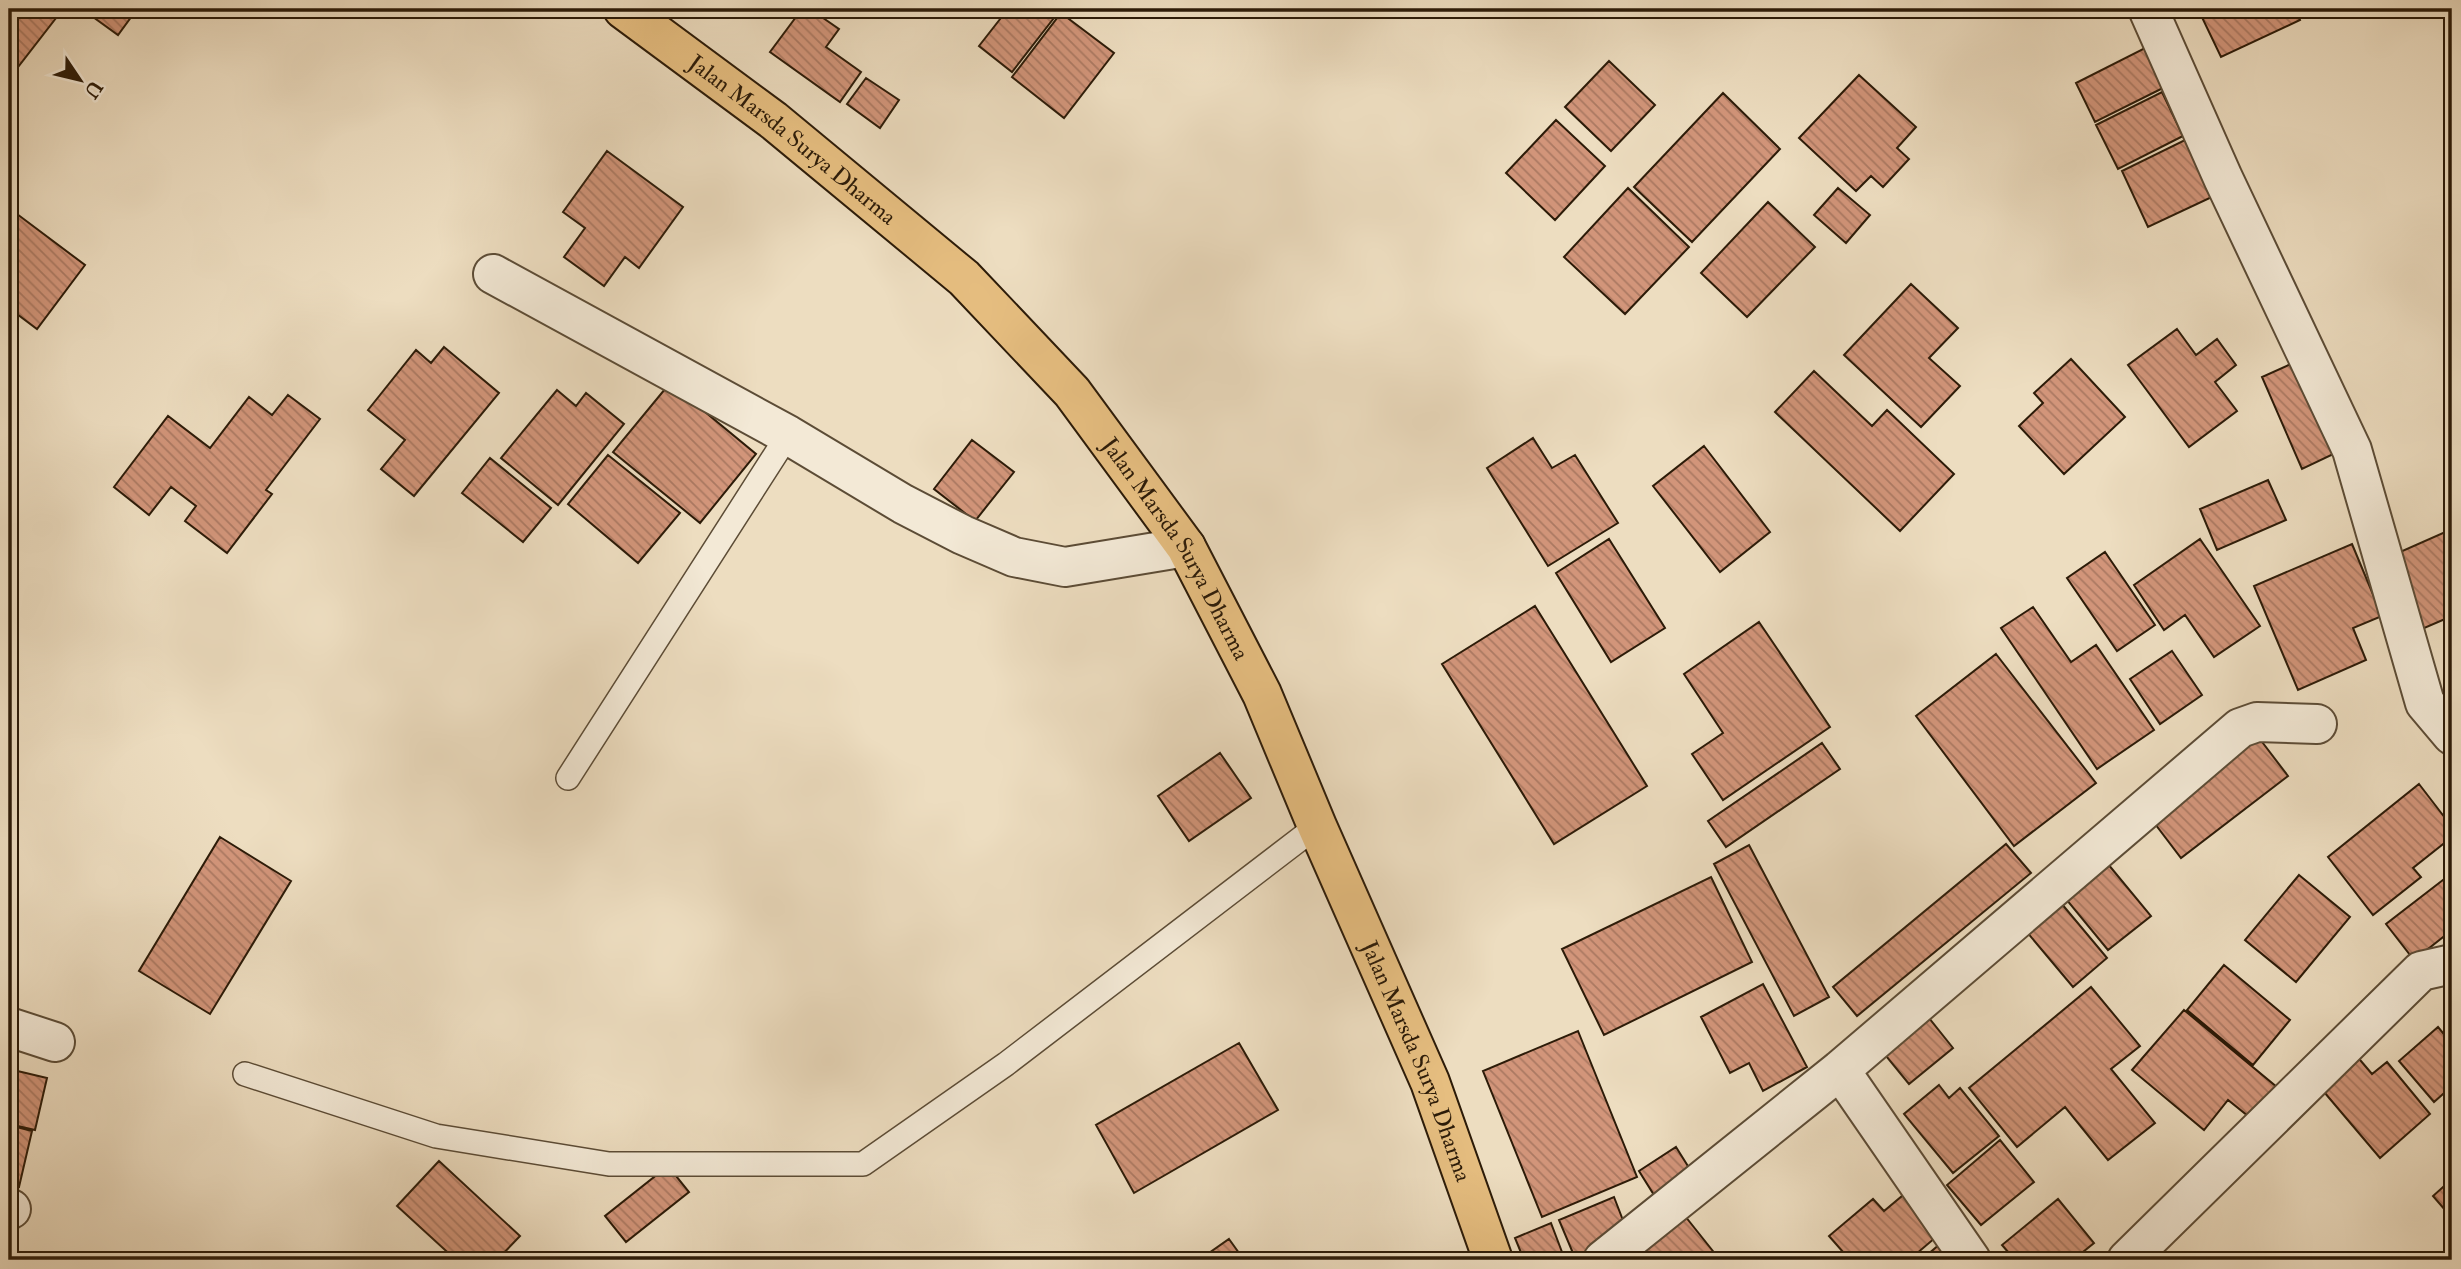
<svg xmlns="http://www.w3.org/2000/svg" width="2461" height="1269" font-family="'IM FELL Double Pica',serif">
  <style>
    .building { fill: url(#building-back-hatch); stroke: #2c1b08; stroke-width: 2 }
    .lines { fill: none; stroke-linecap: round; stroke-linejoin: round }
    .lane-casing { stroke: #5c4c36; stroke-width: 26 }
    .street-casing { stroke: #5c4c36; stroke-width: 42 }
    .highway-casing { stroke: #2c1b08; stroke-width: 42 }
    .lane { stroke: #f3e9d6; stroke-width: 23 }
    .street { stroke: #f3e9d6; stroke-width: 38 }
    .highway { stroke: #e6be80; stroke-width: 38 }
    .labels { text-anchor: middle; stroke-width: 6; stroke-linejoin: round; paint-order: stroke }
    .street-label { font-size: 23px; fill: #2c1b08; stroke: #f3e9d6 }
  </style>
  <defs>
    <pattern id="building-back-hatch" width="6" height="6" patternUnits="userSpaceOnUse" patternTransform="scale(1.75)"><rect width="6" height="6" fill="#d2957a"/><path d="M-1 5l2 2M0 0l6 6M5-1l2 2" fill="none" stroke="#ab7962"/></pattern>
  </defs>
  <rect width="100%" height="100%" fill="#edddc0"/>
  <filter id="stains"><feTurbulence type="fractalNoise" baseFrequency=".00286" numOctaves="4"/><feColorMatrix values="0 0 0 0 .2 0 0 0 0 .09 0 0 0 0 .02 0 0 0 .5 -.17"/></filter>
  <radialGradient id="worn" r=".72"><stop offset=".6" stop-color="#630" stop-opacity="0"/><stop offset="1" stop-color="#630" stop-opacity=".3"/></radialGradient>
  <!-- building -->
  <path class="building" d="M 9,9 L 63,9 L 18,67 L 9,60 Z
    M 82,9 L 137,9 L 118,35 Z
    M 802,9 L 810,9 L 839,29 L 826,47 L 861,72 L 840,102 L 770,52 Z
    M 1008,9 L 1050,9 L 1057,14 L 1012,72 L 979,46 Z
    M 2198,9 L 2295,9 L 2300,20 L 2221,57 Z
    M 1061,13 L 1114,53 L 1064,118 L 1012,77 Z
    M 2147,47 L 2167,86 L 2095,122 L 2076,83 Z
    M 1609,61 L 1655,105 L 1611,151 L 1565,107 Z
    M 1859,75 L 1916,127 L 1897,148 L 1909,159 L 1883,187 L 1871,176 L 1856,191 L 1799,138 Z
    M 866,78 L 899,100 L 880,128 L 847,104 Z
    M 2162,92 L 2183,136 L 2118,169 L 2096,125 Z
    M 1723,93 L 1780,149 L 1692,242 L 1634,187 Z
    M 1556,120 L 1605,166 L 1555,220 L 1506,173 Z
    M 2187,139 L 2214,196 L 2148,227 L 2122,171 Z
    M 607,151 L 683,207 L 639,268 L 625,257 L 604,286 L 564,257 L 585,228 L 563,212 Z
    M 1628,188 L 1689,247 L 1625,314 L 1564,257 Z
    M 1838,188 L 1870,215 L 1846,243 L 1814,215 Z
    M 1768,202 L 1815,247 L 1747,317 L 1701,273 Z
    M 9,208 L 85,265 L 37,329 L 9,308 Z
    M 1911,284 L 1958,328 L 1929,358 L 1960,386 L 1921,427 L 1844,355 Z
    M 2177,329 L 2196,355 L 2217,339 L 2236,365 L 2215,382 L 2237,411 L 2189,447 L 2128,365 Z
    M 444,347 L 499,393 L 414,496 L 381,469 L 405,440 L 368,410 L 416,350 L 431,363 Z
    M 2071,359 L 2125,417 L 2064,474 L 2019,426 L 2043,403 L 2034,393 Z
    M 2302,359 L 2346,448 L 2302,469 L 2262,377 Z
    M 1814,371 L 1872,426 L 1887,410 L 1954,474 L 1900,531 L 1775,412 Z
    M 670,383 L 756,454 L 700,523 L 613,452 Z
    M 557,390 L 576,406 L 586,393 L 624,424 L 558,505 L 501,458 Z
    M 288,395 L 320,419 L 266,490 L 272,494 L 227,553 L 185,521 L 196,506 L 171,487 L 149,515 L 114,487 L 168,416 L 210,448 L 249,397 L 272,415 Z
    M 1533,438 L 1552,468 L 1575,455 L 1618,523 L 1548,566 L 1487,468 Z
    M 972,440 L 1014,472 L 975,521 L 934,489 Z
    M 1704,446 L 1770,532 L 1720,572 L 1653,486 Z
    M 608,455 L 680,513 L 638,563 L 568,504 Z
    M 490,458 L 551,508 L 523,542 L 462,493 Z
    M 2268,480 L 2286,520 L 2217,550 L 2200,509 Z
    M 2452,529 L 2452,616 L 2422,629 L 2391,556 Z
    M 1609,539 L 1665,628 L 1611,662 L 1556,573 Z
    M 2200,539 L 2260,626 L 2214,657 L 2185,615 L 2164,630 L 2134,585 Z
    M 2352,544 L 2382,616 L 2353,628 L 2366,660 L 2298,690 L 2254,586 Z
    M 2105,552 L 2155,625 L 2117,651 L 2067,578 Z
    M 1535,606 L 1647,786 L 1554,844 L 1442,664 Z
    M 2033,607 L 2071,662 L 2096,645 L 2154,730 L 2097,769 L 2001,628 Z
    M 1759,622 L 1830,727 L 1723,800 L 1692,754 L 1723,733 L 1684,674 Z
    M 2172,651 L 2202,695 L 2160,724 L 2130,679 Z
    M 1996,654 L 2096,783 L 2014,846 L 1916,716 Z
    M 2253,730 L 2288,776 L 2181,858 L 2146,812 Z
    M 1822,743 L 1840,769 L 1726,847 L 1708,821 Z
    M 1220,753 L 1251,798 L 1189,841 L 1158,796 Z
    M 2419,784 L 2452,827 L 2452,837 L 2413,868 L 2421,877 L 2373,915 L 2328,857 Z
    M 220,837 L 291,881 L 210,1014 L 139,971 Z
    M 2006,844 L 2031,873 L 1857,1016 L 1833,987 Z
    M 1749,845 L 1829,997 L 1794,1016 L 1714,864 Z
    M 2103,858 L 2151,916 L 2108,950 L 2061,893 Z
    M 2452,873 L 2452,930 L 2414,960 L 2386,924 Z
    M 2299,875 L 2350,917 L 2296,982 L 2245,940 Z
    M 1711,877 L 1752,962 L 1604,1035 L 1562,949 Z
    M 2056,897 L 2107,958 L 2073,987 L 2021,925 Z
    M 2224,965 L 2290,1020 L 2253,1065 L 2187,1010 Z
    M 1763,984 L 1807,1067 L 1763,1091 L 1749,1063 L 1730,1073 L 1701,1017 Z
    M 2091,987 L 2140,1046 L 2111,1069 L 2155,1123 L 2108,1160 L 2065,1107 L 2017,1147 L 1969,1088 Z
    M 1921,1008 L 1953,1048 L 1909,1084 L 1877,1045 Z
    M 2184,1010 L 2278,1088 L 2253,1120 L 2228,1100 L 2204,1130 L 2132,1070 Z
    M 2438,1027 L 2452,1044 L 2452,1086 L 2434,1102 L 2399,1061 Z
    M 1578,1031 L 1637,1177 L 1542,1217 L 1483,1071 Z
    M 1239,1043 L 1278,1110 L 1134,1193 L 1096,1125 Z
    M 2355,1054 L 2372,1074 L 2387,1062 L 2430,1114 L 2380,1158 L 2319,1086 Z
    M 9,1069 L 47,1078 L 35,1130 L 9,1124 Z
    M 1939,1085 L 1949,1098 L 1960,1088 L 1999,1136 L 1953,1173 L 1904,1114 Z
    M 9,1125 L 32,1131 L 19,1187 L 9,1184 Z
    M 2000,1140 L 2034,1182 L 1981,1225 L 1947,1185 Z
    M 1676,1147 L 1696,1179 L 1659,1203 L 1639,1171 Z
    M 439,1161 L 520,1236 L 497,1260 L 456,1260 L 397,1206 Z
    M 668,1166 L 689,1192 L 626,1242 L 605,1216 Z
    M 2452,1179 L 2452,1218 L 2433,1196 Z
    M 1908,1191 L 1942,1232 L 1909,1260 L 1850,1260 L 1829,1236 L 1873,1199 L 1884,1211 Z
    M 1614,1197 L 1629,1236 L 1575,1258 L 1559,1220 Z
    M 2058,1199 L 2094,1243 L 2073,1260 L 2015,1260 L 2002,1245 Z
    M 1685,1216 L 1720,1260 L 1632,1260 Z
    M 1551,1223 L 1565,1260 L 1524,1260 L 1515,1238 Z
    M 1229,1239 L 1244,1260 L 1199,1260 Z
    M 1946,1239 L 1964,1260 L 1921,1260 Z"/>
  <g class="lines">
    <defs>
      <path id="lane" d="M 568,778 L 788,435
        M 245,1074 L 436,1136 L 609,1164 L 863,1164 L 1006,1064 L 1317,826"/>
      <path id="street" d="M 2148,9 L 2223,178 L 2352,450 L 2425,703 L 2452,735
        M 493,274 L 788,435 L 903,504 L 963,535 L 1014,557 L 1065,567 L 1186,547
        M 9,1027 L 55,1042
        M 1840,1070 L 1971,1260
        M 9,1209 L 11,1209
        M 1603,1260 L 1840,1070 L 2240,728 L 2257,722 L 2317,724
        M 2127,1260 L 2421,971 L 2452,964"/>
      <g id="highway">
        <path id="s1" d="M 623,9 L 773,120 L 964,278 L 1072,392 L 1186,547 L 1262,694 L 1317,826 L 1430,1082 L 1493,1260"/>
      </g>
    </defs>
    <!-- lane casing -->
    <use href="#lane" class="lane-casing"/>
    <!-- street casing -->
    <use href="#street" class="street-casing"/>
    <!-- highway casing -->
    <use href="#highway" class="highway-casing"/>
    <!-- lane -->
    <use href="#lane" class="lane"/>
    <!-- street -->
    <use href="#street" class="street"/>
    <!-- highway -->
    <use href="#highway" class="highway"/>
  </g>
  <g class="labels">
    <!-- street labels -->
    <g class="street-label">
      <text dy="8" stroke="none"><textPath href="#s1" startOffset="214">Jalan Marsda Surya Dharma</textPath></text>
      <text dy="8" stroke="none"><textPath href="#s1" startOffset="780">Jalan Marsda Surya Dharma</textPath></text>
      <text dy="8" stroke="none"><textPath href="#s1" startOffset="1348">Jalan Marsda Surya Dharma</textPath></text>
    </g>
  </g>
  <!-- margin -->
  <rect width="2461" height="1269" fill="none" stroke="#edddc0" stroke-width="35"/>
  <rect x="10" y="10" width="2440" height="1248" fill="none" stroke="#2c1b08" stroke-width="3.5"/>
  <rect x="18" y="18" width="2426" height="1234" fill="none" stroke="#2c1b08" stroke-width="2"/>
  <!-- north arrow -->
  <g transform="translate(80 80) rotate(125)" stroke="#f3e9d6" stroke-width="5" paint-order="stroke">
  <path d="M0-5L12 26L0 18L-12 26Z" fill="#2c1b08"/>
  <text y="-10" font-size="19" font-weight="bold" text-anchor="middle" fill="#2c1b08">U</text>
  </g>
  <rect width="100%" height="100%" filter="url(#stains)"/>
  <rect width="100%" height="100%" fill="url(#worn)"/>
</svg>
